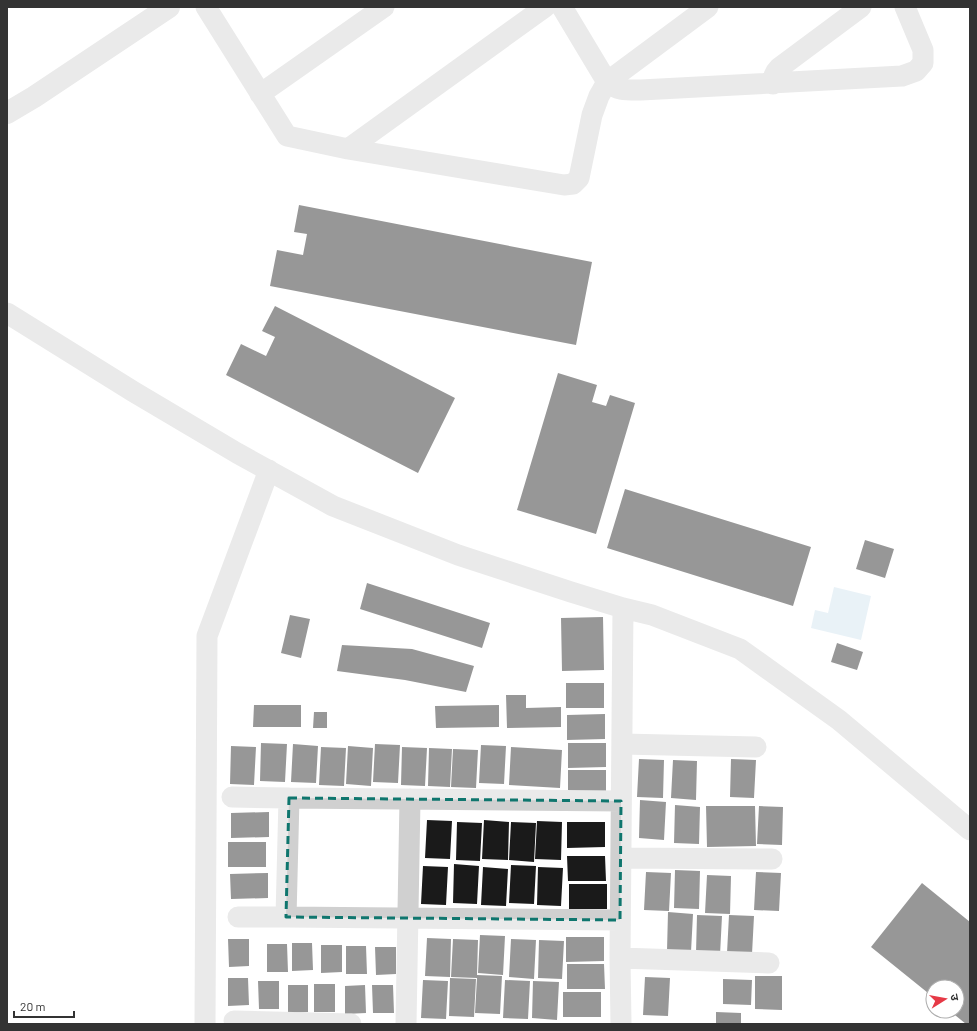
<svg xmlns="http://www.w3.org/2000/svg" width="977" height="1031" font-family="Barlow,'Noto Sans Devanagari',sans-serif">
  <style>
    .water { fill: #cfe2ee }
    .building { fill: #1a1a1a }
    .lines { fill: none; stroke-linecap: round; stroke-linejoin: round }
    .minor { stroke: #d0d0d0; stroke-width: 21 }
    .tertiary { stroke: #d0d0d0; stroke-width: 22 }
    .marked { fill: none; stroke: #0f766e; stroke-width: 3; stroke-dasharray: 8 5; stroke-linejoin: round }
  </style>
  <rect width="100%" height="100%" fill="#fff"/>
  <!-- water -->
  <path class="water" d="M 834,587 L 871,596 L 861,640 L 811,628 L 815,610 L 828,613 Z"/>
  <!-- building -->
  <path class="building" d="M 299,205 L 592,262 L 576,345 L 270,286 L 277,250 L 303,255 L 307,234 L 294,232 Z
    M 275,306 L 455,398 L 418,473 L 226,375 L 241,344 L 266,356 L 275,337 L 262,331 Z
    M 558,373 L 597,385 L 592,402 L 606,406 L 610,395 L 635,403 L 596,534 L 517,510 Z
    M 625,489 L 811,547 L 793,606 L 607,548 Z
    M 865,540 L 894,549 L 885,578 L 856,569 Z
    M 367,583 L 490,623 L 482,648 L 360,609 Z
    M 290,615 L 310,619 L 301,658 L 281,653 Z
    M 603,617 L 604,670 L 562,671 L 561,618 Z
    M 837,643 L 863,652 L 857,670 L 831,662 Z
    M 342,645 L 412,649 L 474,666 L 466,692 L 405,680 L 337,671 Z
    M 566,683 L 604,683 L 604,708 L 566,708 Z
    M 506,695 L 526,695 L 526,708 L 561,707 L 561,727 L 507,728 Z
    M 254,705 L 301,705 L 301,727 L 253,727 Z
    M 499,705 L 499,727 L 436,728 L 435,706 Z
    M 314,712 L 327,712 L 327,728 L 313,728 Z
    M 605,714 L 605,739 L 567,740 L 567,715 Z
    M 261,743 L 287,744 L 285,782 L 260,781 Z
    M 568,743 L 606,743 L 606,767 L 568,768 Z
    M 293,744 L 318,746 L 316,783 L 291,782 Z
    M 375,744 L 400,745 L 398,783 L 373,782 Z
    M 481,745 L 506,746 L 504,784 L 479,783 Z
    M 231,746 L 256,747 L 254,785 L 230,784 Z
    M 348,746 L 373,748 L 371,786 L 346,784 Z
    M 321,747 L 346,748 L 344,786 L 319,785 Z
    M 402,747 L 427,748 L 425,786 L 401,785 Z
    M 511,747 L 562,750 L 560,788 L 509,785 Z
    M 429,748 L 452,749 L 450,787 L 428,786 Z
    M 453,749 L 478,750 L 476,788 L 451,787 Z
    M 639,759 L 664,760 L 663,798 L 637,797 Z
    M 731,759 L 756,760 L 754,798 L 730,797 Z
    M 673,760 L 697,761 L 696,800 L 671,798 Z
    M 568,770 L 606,770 L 606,795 L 568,795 Z
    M 640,800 L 666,802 L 664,840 L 639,838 Z
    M 675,805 L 700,807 L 699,844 L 674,843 Z
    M 706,806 L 755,806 L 756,846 L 707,847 Z
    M 759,806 L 783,807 L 782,845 L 757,844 Z
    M 269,812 L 269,837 L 231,838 L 231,813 Z
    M 427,820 L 452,821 L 450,859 L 425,858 Z
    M 484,820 L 509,822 L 508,860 L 482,859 Z
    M 537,821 L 562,822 L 561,860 L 535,859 Z
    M 457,822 L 482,823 L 480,861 L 456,860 Z
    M 511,822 L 536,823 L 534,862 L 509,860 Z
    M 567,822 L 605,822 L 605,847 L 567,848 Z
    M 228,842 L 266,842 L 266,867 L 228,867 Z
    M 567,856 L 605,856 L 606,881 L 568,881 Z
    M 454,864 L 479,866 L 477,904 L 453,903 Z
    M 511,865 L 536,866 L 534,904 L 509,903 Z
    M 423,866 L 448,867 L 446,905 L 421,904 Z
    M 483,867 L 508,869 L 506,906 L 481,905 Z
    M 538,867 L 563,868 L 561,906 L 537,905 Z
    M 675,870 L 700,871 L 699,909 L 674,908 Z
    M 646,872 L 671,873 L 669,911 L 644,910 Z
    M 756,872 L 781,873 L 779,911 L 754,910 Z
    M 268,873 L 268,898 L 231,899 L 230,874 Z
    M 707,875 L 731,876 L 730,914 L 705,913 Z
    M 922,883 L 970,922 L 970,1022 L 968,1024 L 966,1024 L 950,1011 L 957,1011 L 957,987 L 933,987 L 933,997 L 871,947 Z
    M 569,884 L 607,884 L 607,909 L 569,909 Z
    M 668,912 L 693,914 L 691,952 L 667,951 Z
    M 697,915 L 722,916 L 720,955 L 696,953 Z
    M 729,915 L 754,916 L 752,954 L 727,953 Z
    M 480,935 L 505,936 L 503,975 L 478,973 Z
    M 566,937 L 604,937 L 604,961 L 566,962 Z
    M 427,938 L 451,939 L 450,977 L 425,976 Z
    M 228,939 L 249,939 L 249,966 L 229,967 Z
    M 453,939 L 478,940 L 477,975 L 502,976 L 500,1014 L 475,1013 L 477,978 L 451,977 Z
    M 511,939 L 536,940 L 534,979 L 509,977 Z
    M 539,940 L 564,941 L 562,979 L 538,978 Z
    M 292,943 L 312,943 L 313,970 L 292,971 Z
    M 267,944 L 287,944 L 288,972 L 267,972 Z
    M 321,945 L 342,945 L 342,972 L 321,973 Z
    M 346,946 L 366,946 L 367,974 L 346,974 Z
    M 375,947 L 396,947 L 396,974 L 376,975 Z
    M 567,964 L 604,964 L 605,989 L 567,989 Z
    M 755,976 L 782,976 L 782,1010 L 755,1009 Z
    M 645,977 L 670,978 L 668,1016 L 643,1015 Z
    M 228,978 L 248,978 L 249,1005 L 228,1006 Z
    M 450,978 L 476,979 L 474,1017 L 449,1016 Z
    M 723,979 L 752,980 L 751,1005 L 723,1004 Z
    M 423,980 L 448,981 L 446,1019 L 421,1018 Z
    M 505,980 L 530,981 L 528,1019 L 503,1018 Z
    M 258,981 L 279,981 L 279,1009 L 259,1009 Z
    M 533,981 L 559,982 L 557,1020 L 532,1018 Z
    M 314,984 L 335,984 L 335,1012 L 314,1012 Z
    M 288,985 L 308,985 L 308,1012 L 288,1013 Z
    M 365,985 L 366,1013 L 345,1014 L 345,986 Z
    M 372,985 L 393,985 L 394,1013 L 373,1013 Z
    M 563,992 L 601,992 L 601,1017 L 563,1017 Z
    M 716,1012 L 741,1013 L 741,1024 L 716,1024 Z"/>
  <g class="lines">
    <!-- minor -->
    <path class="minor" d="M 206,7 L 287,136 L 348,149 L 564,185 L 573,184 L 579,178 L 592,115 L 599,96 L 607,82 L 708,7
      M 562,7 L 607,82 C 618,91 627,90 641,90 L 902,76 L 916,71 L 923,63 L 923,50 L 905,7
      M 773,84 C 773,77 774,73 779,68 L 861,7
      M 260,94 L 384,7
      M 348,149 L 545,7
      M 7,313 L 134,392 L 237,453 L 333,506 L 458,555 L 571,592 L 623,608 L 652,615 L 740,649 L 839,720 L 970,830
      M 622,744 L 756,747
      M 232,797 L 289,798
      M 621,858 L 772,859
      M 238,917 L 286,917
      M 620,920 L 286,917 L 289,798 L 621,801
      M 620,958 L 769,963
      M 234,1021 L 351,1024
      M 205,1024 L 207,636 L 269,470
      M 406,1024 L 410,799
      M 621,1024 L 620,958 L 623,608"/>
    <!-- tertiary -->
    <path class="tertiary" d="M 7,113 L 34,97 L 169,7"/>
  </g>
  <!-- marked area -->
  <path d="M0 0H977V1031H0ZM 289,798 L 621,801 L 620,920 L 286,917 Z" fill="#fff" fill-opacity=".55" fill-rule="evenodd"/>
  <path class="marked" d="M 289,798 L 621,801 L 620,920 L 286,917 Z"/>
  <!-- border -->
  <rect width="977" height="1031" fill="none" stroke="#333333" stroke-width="16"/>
  <!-- north arrow -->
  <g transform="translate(945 999) rotate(79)"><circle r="19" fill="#ffffff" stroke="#adadad"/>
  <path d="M0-3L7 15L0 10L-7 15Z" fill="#e63946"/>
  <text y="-6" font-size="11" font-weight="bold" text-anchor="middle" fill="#333333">उ</text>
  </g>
  <!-- scale -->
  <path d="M14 1011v6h60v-6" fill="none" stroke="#333333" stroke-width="2"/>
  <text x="20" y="1011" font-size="12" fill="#333333" stroke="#ffffff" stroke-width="3" paint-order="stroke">20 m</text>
</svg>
